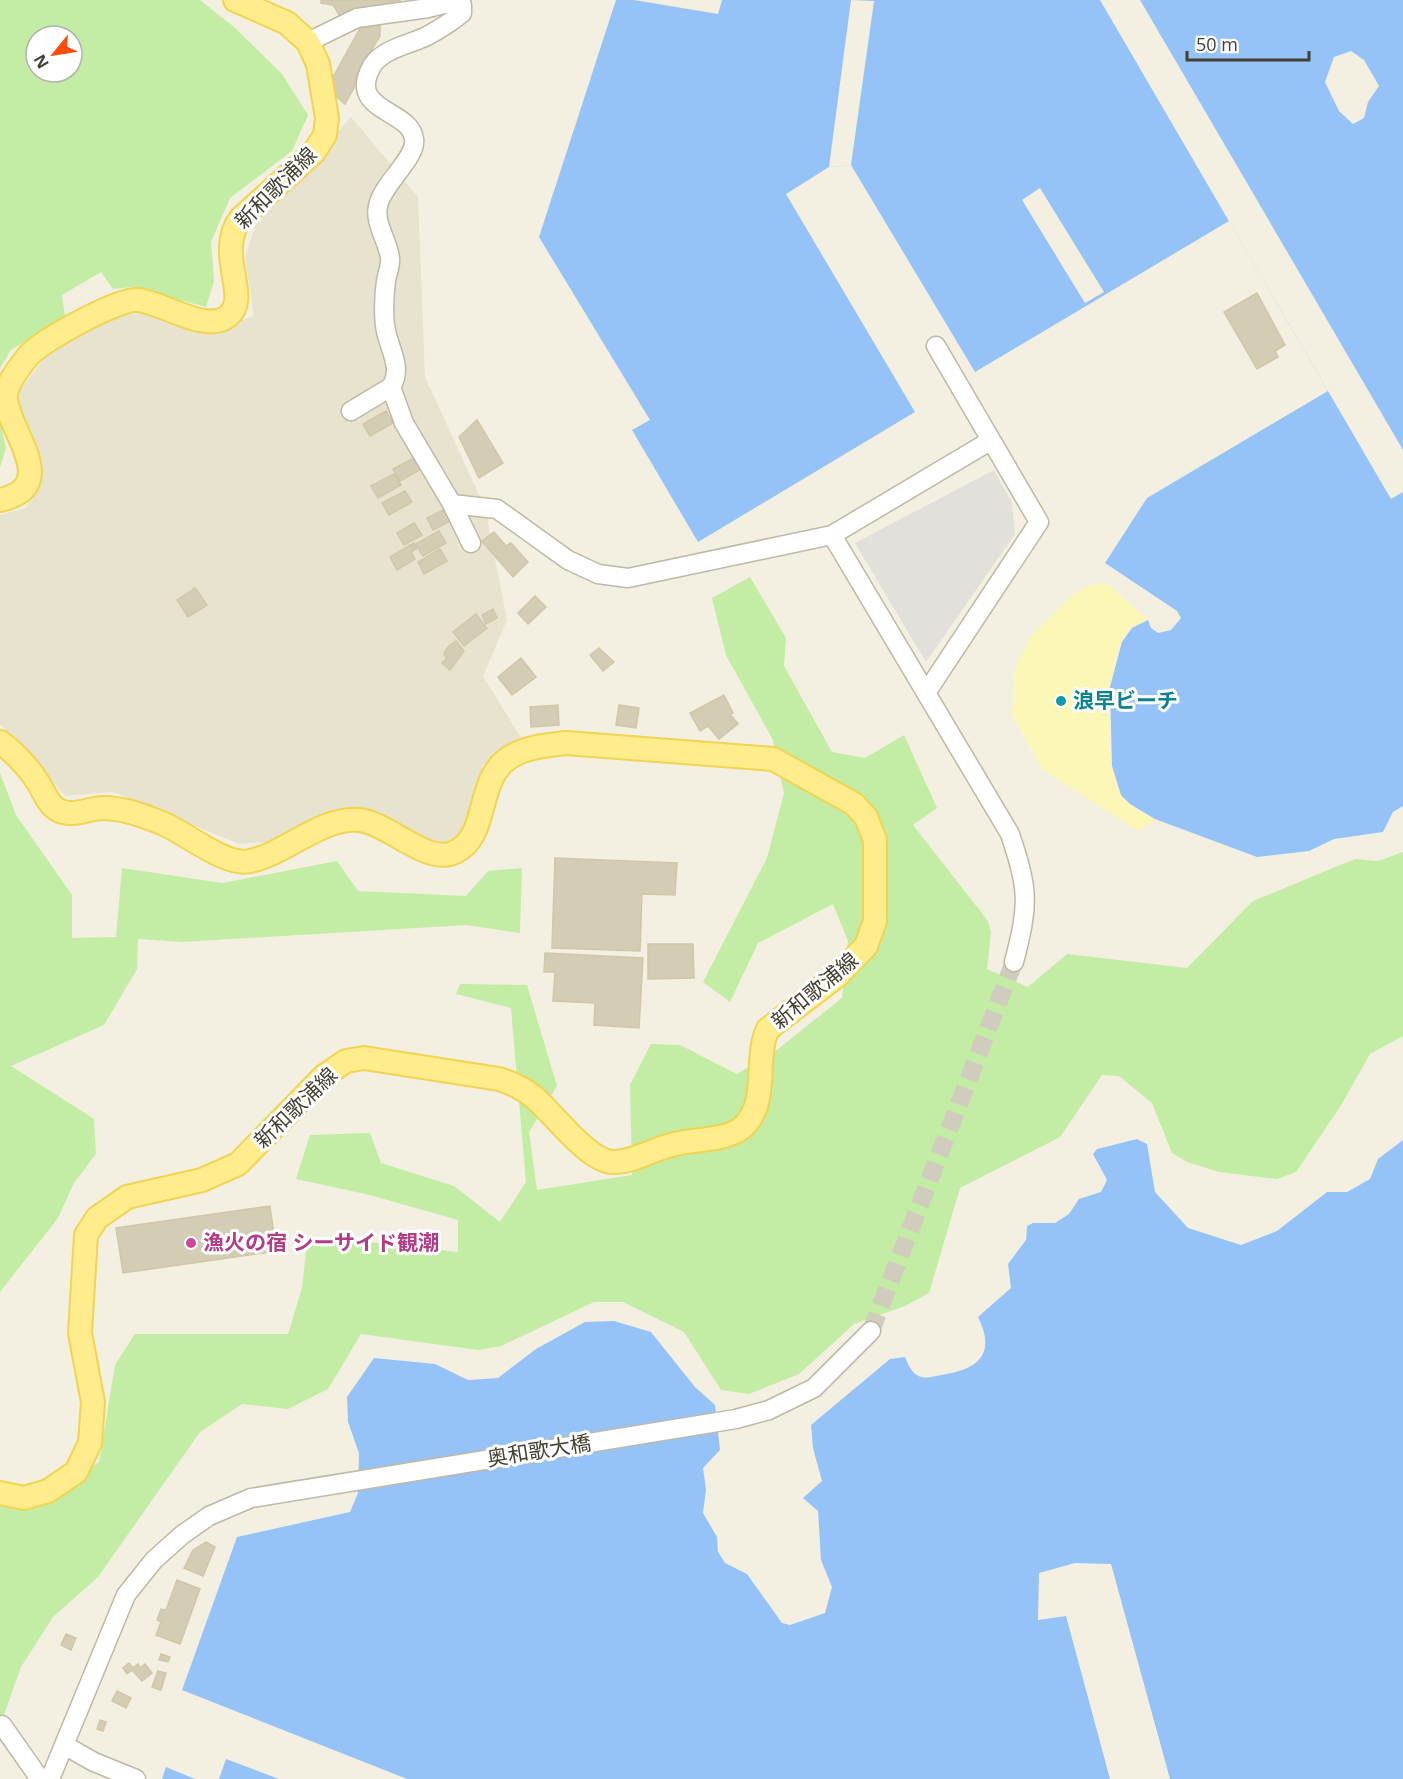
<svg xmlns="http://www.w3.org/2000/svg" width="1403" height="1779" font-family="'Open Sans','Noto Sans JP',sans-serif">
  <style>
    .residential { fill: #e7e3ce }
    .green { fill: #c3eca4; fill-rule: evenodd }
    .sand { fill: #fdf7b7 }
    .parking { fill: #e2e0da }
    .water { fill: #95c3f8; fill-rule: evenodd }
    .pier { fill: #f3f0e1 }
    .building { fill: #d4cdb5; stroke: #d1c6a8; stroke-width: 1.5 }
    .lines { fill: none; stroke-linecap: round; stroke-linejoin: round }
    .minor-tunnel { stroke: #d0cdbe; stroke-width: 18; stroke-dasharray: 18 9; stroke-linecap: butt }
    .minor-casing { stroke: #beb9a3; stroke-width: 21 }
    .major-casing { stroke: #f0d452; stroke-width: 26 }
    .minor { stroke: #fff; stroke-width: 18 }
    .major { stroke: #ffed8d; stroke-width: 22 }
    .culture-dot { fill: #0f9aa8; stroke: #fff; stroke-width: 2 }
    .hotel-dot { fill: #d1479c; stroke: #fff; stroke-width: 2 }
    .labels { text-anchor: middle; stroke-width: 6; stroke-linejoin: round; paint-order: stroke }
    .street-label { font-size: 21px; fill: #443f31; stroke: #fff }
    .culture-label { font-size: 21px; font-weight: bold; fill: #0d838f; stroke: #fff; text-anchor: start }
    .hotel-label { font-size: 21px; font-weight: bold; fill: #b23c85; stroke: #fff; text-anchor: start }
  </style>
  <rect width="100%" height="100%" fill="#f3f0e1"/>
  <!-- residential -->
  <path class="residential" d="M 351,117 L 418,197 L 425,377 L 485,508 L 507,620 L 483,676 L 521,738 L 483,765 L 468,823 L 453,843 L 424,839 L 369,813 L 332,812 L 268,842 L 239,844 L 113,792 L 65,796 L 0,724 L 0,515 L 26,508 L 42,462 L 16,396 L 50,350 L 116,314 L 146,314 L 204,333 L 254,316 L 245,257 L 256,224 Z"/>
  <!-- green -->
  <path class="green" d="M 0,0 L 200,0 L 234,27 L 282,74 L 308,115 L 292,151 L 230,198 L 211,242 L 214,281 L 206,307 L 132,287 L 113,289 L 101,272 L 62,295 L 65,317 L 11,350 L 0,368 ZM 36,36 L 72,36 L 72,72 L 36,72 Z
    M 0,421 L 6,448 L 0,468 Z
    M 750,577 L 786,638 L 784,666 L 832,752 L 865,758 L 904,735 L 937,808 L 913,825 L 988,921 L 991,932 L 987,969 L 1028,987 L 1067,954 L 1187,968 L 1253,901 L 1355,859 L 1378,861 L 1403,852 L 1403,1036 L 1370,1054 L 1340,1107 L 1296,1172 L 1277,1179 L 1219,1172 L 1187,1162 L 1172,1153 L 1152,1103 L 1119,1076 L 1102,1075 L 1060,1137 L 960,1188 L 929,1293 L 905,1306 L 854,1324 L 799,1374 L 749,1394 L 721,1390 L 684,1332 L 623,1302 L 594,1302 L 501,1346 L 478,1350 L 361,1334 L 328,1389 L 288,1409 L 242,1404 L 200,1432 L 98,1577 L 53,1617 L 21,1667 L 0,1726 L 0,1493 L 31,1506 L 99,1462 L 115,1365 L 135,1334 L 288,1334 L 302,1288 L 307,1243 L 332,1238 L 458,1252 L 458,1220 L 370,1195 L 296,1179 L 310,1135 L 370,1133 L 381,1163 L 454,1186 L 500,1222 L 526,1182 L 511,1008 L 456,994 L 460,984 L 527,985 L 557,1086 L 529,1132 L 537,1190 L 632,1175 L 630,1085 L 651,1044 L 680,1045 L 737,1074 L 778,1049 L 842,998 L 848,941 L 833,904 L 758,943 L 730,1002 L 703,982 L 767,858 L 784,793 L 773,740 L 726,655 L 712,598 Z
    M 0,773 L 16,815 L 72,895 L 72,938 L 116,937 L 122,868 L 222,883 L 337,861 L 358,891 L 466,896 L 488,871 L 522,868 L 520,933 L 466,925 L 183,942 L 138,939 L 137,969 L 104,1025 L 11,1066 L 94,1119 L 96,1154 L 74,1183 L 58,1218 L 0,1292 Z"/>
  <!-- sand -->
  <path class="sand" d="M 1103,583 L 1108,584 L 1148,620 C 1142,623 1133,625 1128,631 C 1105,658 1103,766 1122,796 C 1129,807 1144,813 1155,819 L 1138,831 L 1042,769 L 1012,715 L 1015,668 L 1032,635 L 1072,596 L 1087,586 Z"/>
  <!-- parking -->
  <path class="parking" d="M 994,470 L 1012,503 L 1015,534 L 926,662 L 855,543 Z"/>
  <!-- water -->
  <path class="water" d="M 616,0 L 1403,0 L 1403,806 L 1393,812 L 1383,832 L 1334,839 L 1309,851 L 1257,857 L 1155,819 L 1130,804 L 1121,795 L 1112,766 L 1110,687 L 1122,642 L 1132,628 L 1148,620 L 1151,628 L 1158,633 L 1171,630 L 1181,618 L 1177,611 L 1105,563 L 1147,498 L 1328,391 L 1229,221 L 975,372 L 851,165 L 829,167 L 786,194 L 915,412 L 698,542 L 632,430 L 650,420 L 539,237 ZM 1351,51 L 1364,60 L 1379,86 L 1368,102 L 1364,118 L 1353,124 L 1339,111 L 1325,82 L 1334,57 Z
    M 1137,1139 L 1147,1144 L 1155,1192 L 1188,1228 L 1241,1245 L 1277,1231 L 1327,1192 L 1347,1192 L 1370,1179 L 1378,1159 L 1403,1140 L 1403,1779 L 407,1779 L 182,1690 L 237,1537 L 350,1512 L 358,1493 L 359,1453 L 348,1422 L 347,1397 L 374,1358 L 435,1364 L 468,1380 L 498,1378 L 536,1349 L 585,1322 L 614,1321 L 651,1332 L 695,1387 L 715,1405 L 720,1450 L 703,1468 L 706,1490 L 703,1513 L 717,1537 L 718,1552 L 725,1563 L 747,1574 L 782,1623 L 790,1625 L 825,1613 L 832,1587 L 821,1560 L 818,1511 L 803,1498 L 822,1481 L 813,1448 L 811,1425 L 890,1359 L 905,1357 C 907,1362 910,1369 914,1373 C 921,1380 932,1377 941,1375 C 977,1370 997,1355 978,1317 L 1011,1288 L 1008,1264 L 1026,1240 L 1027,1226 L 1033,1223 L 1055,1223 L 1069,1214 L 1079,1199 L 1101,1192 L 1107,1180 L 1093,1154 L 1097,1149 Z
    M 226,1759 L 279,1779 L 219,1779 Z
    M 166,1767 L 195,1779 L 162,1779 Z"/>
  <!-- pier -->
  <path class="pier" d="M 634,0 L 722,0 L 718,14 Z
    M 851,0 L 874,1 L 851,165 L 829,167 Z
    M 1100,0 L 1140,0 L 1403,450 L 1403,492 L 1391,499 Z
    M 1040,188 L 1104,292 L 1085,303 L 1022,200 Z
    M 1075,1563 L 1111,1564 L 1170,1779 L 1110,1779 L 1066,1616 L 1038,1620 L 1039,1573 Z"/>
  <!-- building -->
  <path class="building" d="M 321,0 L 401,0 L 340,16 L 333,5 L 321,3 Z
    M 380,22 L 380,36 L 356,76 L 354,88 L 345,104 L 329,90 L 332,79 L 363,23 Z
    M 1257,293 L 1285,345 L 1275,351 L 1278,357 L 1257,369 L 1224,312 Z
    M 386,411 L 393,423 L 370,436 L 363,424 Z
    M 477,420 L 503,463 L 479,478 L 459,437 Z
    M 416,457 L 423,468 L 400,481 L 393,469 Z
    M 394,474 L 401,485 L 378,498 L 371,486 Z
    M 405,491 L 412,502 L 389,515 L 382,503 Z
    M 445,509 L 450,521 L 433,530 L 427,518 Z
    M 414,523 L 422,535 L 404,545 L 397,533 Z
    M 439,531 L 446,543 L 423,556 L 416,544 Z
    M 494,532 L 506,546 L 511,543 L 528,562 L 513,577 L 482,541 Z
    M 414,543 L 417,548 L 411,552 L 415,559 L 397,570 L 390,557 Z
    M 440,549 L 447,561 L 424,574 L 418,562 Z
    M 195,588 L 207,605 L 188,617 L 177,600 Z
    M 535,596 L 546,607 L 528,624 L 518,613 Z
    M 493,609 L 497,618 L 486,624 L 482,615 Z
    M 476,614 L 487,628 L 464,646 L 453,632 Z
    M 456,641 L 464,651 L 450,670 L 442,663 L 447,658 L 444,654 L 448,647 Z
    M 599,648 L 614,662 L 603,671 L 590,655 Z
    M 521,658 L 536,677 L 512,695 L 498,677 Z
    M 724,695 L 733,713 L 730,714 L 738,724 L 719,739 L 708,726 L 700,731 L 690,713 Z
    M 558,705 L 559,725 L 531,727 L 530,707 Z
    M 619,705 L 639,708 L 636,728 L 616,725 Z
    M 555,858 L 677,863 L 675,895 L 642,894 L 640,951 L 552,948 Z
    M 648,944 L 693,944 L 694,978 L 648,979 Z
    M 545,953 L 643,958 L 639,1028 L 594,1025 L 595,1003 L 553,1001 L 555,972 L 544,972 Z
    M 270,1206 L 276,1251 L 123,1273 L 116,1228 Z
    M 206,1542 L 215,1547 L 203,1576 L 184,1568 L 193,1550 Z
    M 177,1580 L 200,1589 L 180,1644 L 156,1635 L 161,1622 L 157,1620 L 161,1609 L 166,1610 Z
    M 66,1634 L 76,1638 L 71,1650 L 61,1645 Z
    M 161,1654 L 170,1657 L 168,1662 L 159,1660 Z
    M 129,1663 L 133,1668 L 138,1664 L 140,1668 L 145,1664 L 152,1673 L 142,1681 L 132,1670 L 127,1674 L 123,1668 Z
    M 158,1671 L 166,1673 L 161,1690 L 152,1687 Z
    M 117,1691 L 131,1698 L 126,1708 L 112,1701 Z
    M 100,1720 L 106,1722 L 103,1731 L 97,1729 Z"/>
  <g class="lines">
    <!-- minor-tunnel -->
    <path class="minor-tunnel" d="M 871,1331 L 1014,962"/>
    <defs>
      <path id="minor" d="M 308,42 L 357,18 L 428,8 L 453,2 L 462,5 L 462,13 C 451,22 440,29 427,36 C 411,44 382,49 372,66 C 346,112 411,109 414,139 C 417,158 382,184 378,206 C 374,223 388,241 390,258 C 391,266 387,273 386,281 C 384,295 383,317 386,331 C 390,351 403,368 391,387 L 404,423 L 452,504 L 497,509 L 568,560 L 598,574 L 628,578 L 832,535 L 990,441
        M 351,411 L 391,387
        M 452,504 L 471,543
        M 832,535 L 1010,834 C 1029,891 1029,904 1014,962
        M 926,693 L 1039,522 L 936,346
        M 2,1725 L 40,1779
        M 64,1745 L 94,1762 L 136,1779
        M 50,1779 L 126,1595 L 154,1560 L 182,1535 L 209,1516 L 251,1498 L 736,1419 L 769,1410 L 814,1388 L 871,1331"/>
      <path id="major" d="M 0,500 C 63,486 7,430 6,398 C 5,385 21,365 29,355 C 43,340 117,299 137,300 C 163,302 206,334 228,316 C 252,297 214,253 241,218 L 314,152 L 325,135 L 327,118 L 318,64 L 308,42 L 287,23 L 235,0
        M 0,742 C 13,751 29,768 37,781 C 44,791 48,805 58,810 C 73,818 88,808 103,808 C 124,808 145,816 164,824 C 186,833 226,867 250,861 C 287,853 321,817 359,820 C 389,823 428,866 455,852 C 493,834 472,772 518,753 C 533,746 550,745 566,743 L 773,759 L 854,804 L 866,817 L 875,840 L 875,921 L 866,946 L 837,976 L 768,1029 C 754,1057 769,1100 745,1125 C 731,1140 699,1139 680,1143 C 658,1146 638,1161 615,1162 C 590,1164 553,1113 535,1098 C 523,1088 512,1083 499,1079 L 364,1058 L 346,1061 L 324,1076 L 238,1164 L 202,1180 L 127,1197 L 97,1218 L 86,1235 L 80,1333 L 93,1402 L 90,1443 L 76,1472 L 48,1491 L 24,1498 L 0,1493"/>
    </defs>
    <!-- minor casing -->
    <use href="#minor" class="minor-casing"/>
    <!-- major casing -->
    <use href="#major" class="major-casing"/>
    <!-- minor -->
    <use href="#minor" class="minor"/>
    <!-- major -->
    <use href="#major" class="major"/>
  </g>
  <!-- markers -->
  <circle class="culture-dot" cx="1061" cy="701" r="6"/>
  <circle class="hotel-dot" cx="191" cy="1243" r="6"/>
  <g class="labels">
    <!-- street labels -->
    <g class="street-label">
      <text transform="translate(276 188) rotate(-45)" y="7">新和歌浦線</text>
      <text transform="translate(815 991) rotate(-40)" y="7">新和歌浦線</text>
      <text transform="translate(296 1108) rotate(-44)" y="7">新和歌浦線</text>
      <text transform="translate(539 1451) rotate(-9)" y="7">奥和歌大橋</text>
    </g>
    <!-- culture labels -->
    <g class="culture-label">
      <text x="1073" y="708">浪早ビーチ</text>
    </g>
    <!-- hotel labels -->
    <g class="hotel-label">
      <text x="203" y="1250">漁火の宿 シーサイド観潮</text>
    </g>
  </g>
  <!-- north arrow -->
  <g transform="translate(54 54) rotate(240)"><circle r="28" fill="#ffffff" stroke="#b4b2ad" stroke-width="1.5"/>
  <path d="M0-4.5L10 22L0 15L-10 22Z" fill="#ff4e0b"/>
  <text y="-9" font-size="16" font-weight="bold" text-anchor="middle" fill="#443f31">N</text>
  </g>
  <!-- scale -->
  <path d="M1187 51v9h122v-9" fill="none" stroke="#443f31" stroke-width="3"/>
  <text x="1196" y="51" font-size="18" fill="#443f31" stroke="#ffffff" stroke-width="4.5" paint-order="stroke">50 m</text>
</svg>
